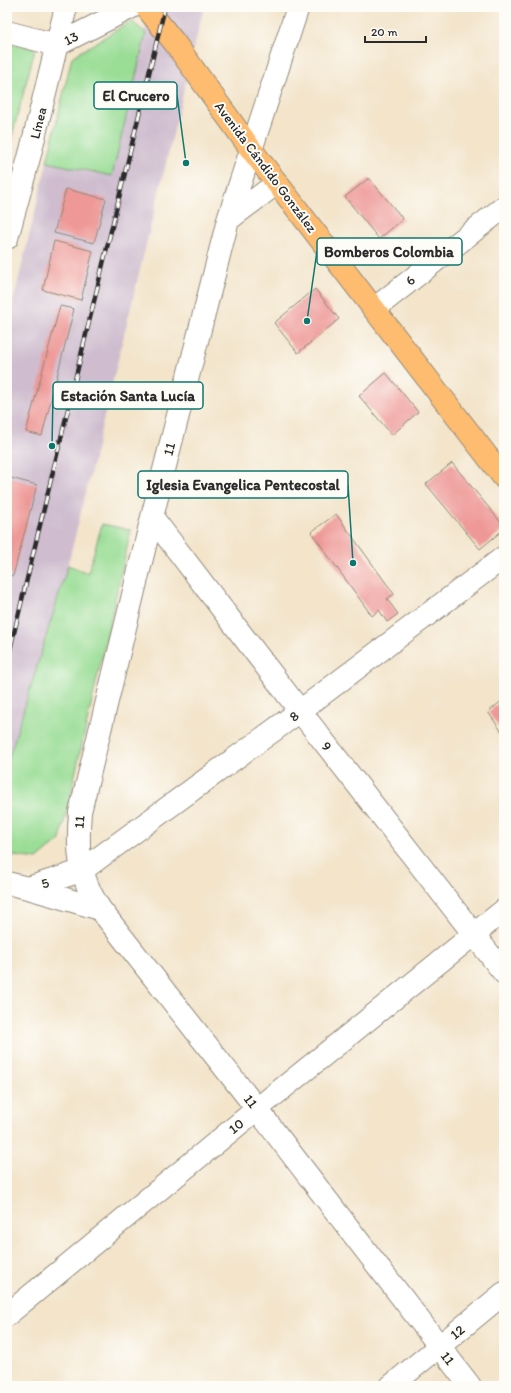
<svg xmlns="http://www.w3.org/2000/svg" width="511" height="1393" font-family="Itim,sans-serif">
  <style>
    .industrial { fill: #cfbdcf }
    .green { fill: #9add95; stroke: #628460 }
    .building { fill: #ee9997 }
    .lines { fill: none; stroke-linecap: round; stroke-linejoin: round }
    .minor-casing { stroke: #8f887a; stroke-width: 24 }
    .major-casing { stroke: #8f887a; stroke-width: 24 }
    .minor { stroke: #fff; stroke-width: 22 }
    .major { stroke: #fdbc6f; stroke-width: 22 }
    .rail-casing { stroke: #2b2b2b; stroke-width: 4.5 }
    .rail { stroke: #fdfcf7; stroke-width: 3; stroke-dasharray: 9; stroke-linecap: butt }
    .labels { text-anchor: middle; stroke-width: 4; stroke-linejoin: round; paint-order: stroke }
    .street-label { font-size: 14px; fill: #2b2b2b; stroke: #fdfcf7 }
    .leader { fill: none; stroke: #0f766e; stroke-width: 1.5 }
    .callout-dot { fill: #0f766e; stroke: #fdfcf7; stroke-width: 1.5 }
    .callout { fill: #fdfcf7; stroke: #0f766e; stroke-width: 1.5 }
    .callout-label { font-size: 15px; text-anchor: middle; font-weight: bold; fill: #2b2b2b }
  </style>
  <rect width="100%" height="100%" fill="#fdfcf7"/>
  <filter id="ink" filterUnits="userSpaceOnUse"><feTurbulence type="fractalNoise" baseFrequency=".025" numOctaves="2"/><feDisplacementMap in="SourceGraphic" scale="8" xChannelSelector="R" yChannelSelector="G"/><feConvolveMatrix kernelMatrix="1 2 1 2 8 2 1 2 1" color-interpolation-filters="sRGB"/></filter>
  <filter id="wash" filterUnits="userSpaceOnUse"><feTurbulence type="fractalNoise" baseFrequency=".012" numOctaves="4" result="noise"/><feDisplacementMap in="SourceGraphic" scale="16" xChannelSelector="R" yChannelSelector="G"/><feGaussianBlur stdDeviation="0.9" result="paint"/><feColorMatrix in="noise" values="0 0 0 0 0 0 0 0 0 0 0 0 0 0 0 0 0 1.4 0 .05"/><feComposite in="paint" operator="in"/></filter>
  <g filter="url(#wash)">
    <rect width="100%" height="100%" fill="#f3e4ca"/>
    <!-- industrial -->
    <path class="industrial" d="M 150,7 L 204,7 L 68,565 L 7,764 L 7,327 L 47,162 L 112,176 Z"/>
    <!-- green -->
    <path class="green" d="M 131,21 L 146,33 L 112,176 L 47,162 L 72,57 Z
      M 7,42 L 35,49 L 7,155 Z
      M 102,524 L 131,530 L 60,840 L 37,859 L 7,855 L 7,764 L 68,565 L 88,573 Z"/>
    <g id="blocks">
      <!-- building -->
      <path class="building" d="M 369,178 L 403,219 L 379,239 L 345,197 Z
        M 66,189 L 106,199 L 94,243 L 54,233 Z
        M 54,241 L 93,251 L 81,300 L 43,290 Z
        M 315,289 L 339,319 L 298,353 L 274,323 Z
        M 60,306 L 74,309 L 42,436 L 26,432 Z
        M 386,373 L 418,412 L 392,435 L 359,396 Z
        M 452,463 L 504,526 L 504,529 L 480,549 L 426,484 Z
        M 7,477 L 37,485 L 13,576 L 7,574 Z
        M 336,514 L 394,594 L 387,599 L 398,614 L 387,622 L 379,610 L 372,616 L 311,532 Z
        M 504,699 L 504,731 L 502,732 L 488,712 Z"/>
    </g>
  </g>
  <g filter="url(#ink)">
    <use href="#blocks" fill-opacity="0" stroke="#8f887a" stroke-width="1"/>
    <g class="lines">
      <defs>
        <path id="minor" d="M 298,7 L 228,220 L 152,517 L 80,812 C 77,850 78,876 100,909 L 257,1109 L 470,1386
          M 7,32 L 57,45 L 132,7
          M 228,220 L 277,183
          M 7,238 L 30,154 L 66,7
          M 374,309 L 504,207
          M 152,517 L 300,711 L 504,973
          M 7,883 L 28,888 L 81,871 L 300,711 L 504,557
          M 28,888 L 100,909
          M 7,1315 L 257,1109 L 504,910
          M 391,1386 L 504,1293"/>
        <path id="major" d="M 146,7 L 174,42 L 250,148 L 504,478"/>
      </defs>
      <!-- minor casing -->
      <use href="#minor" class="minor-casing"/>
      <!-- major casing -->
      <use href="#major" class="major-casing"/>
      <!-- minor -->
      <use href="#minor" class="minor"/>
      <!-- major -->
      <use href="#major" class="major"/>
      <defs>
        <path id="rail" d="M 7,662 L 165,7"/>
      </defs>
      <!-- rail casing -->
      <use href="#rail" class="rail-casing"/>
      <!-- rail -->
      <use href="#rail" class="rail"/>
    </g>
  </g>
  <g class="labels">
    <!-- street labels -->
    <g class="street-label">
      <text transform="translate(71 38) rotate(-27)" y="5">13</text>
      <text transform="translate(38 123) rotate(-76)" y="5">Línea</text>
      <text transform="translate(266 167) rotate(53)" y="5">Avenida Cándido González</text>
      <text transform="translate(410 280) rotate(-38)" y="5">6</text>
      <text transform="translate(169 449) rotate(-76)" y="5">11</text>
      <text transform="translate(294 716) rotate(-36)" y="5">8</text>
      <text transform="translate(327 746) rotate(52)" y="5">9</text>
      <text transform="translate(79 822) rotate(-85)" y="5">11</text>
      <text transform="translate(45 883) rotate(-17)" y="5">5</text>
      <text transform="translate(251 1101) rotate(52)" y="5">11</text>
      <text transform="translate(236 1126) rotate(-39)" y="5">10</text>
      <text transform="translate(457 1332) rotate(-40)" y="5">12</text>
      <text transform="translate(448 1358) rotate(52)" y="5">11</text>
    </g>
  </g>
  <!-- callouts -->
  <path class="leader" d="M186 163L177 95M307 321L317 251M52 446L53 395M353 563L348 485"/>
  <g class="callout-dot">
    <circle cx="186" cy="163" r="4"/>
    <circle cx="307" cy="321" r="4"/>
    <circle cx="52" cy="446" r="4"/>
    <circle cx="353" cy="563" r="4"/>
  </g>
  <g class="callout">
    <rect x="94" y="82" width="83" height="27" rx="4"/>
    <rect x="317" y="238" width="145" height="27" rx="4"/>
    <rect x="53" y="382" width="150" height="27" rx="4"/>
    <rect x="138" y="471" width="210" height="27" rx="4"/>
  </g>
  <g class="callout-label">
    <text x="136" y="101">El Crucero</text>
    <text x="389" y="257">Bomberos Colombia</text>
    <text x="128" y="401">Estación Santa Lucía</text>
    <text x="243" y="490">Iglesia Evangelica Pentecostal</text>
  </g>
  <!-- margin -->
  <rect width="511" height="1393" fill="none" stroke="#fdfcf7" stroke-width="24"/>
  <!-- scale -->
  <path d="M365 36v6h61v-6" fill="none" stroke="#2b2b2b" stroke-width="2"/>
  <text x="371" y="36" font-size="12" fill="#2b2b2b" stroke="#fdfcf7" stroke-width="3" paint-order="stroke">20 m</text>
</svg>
